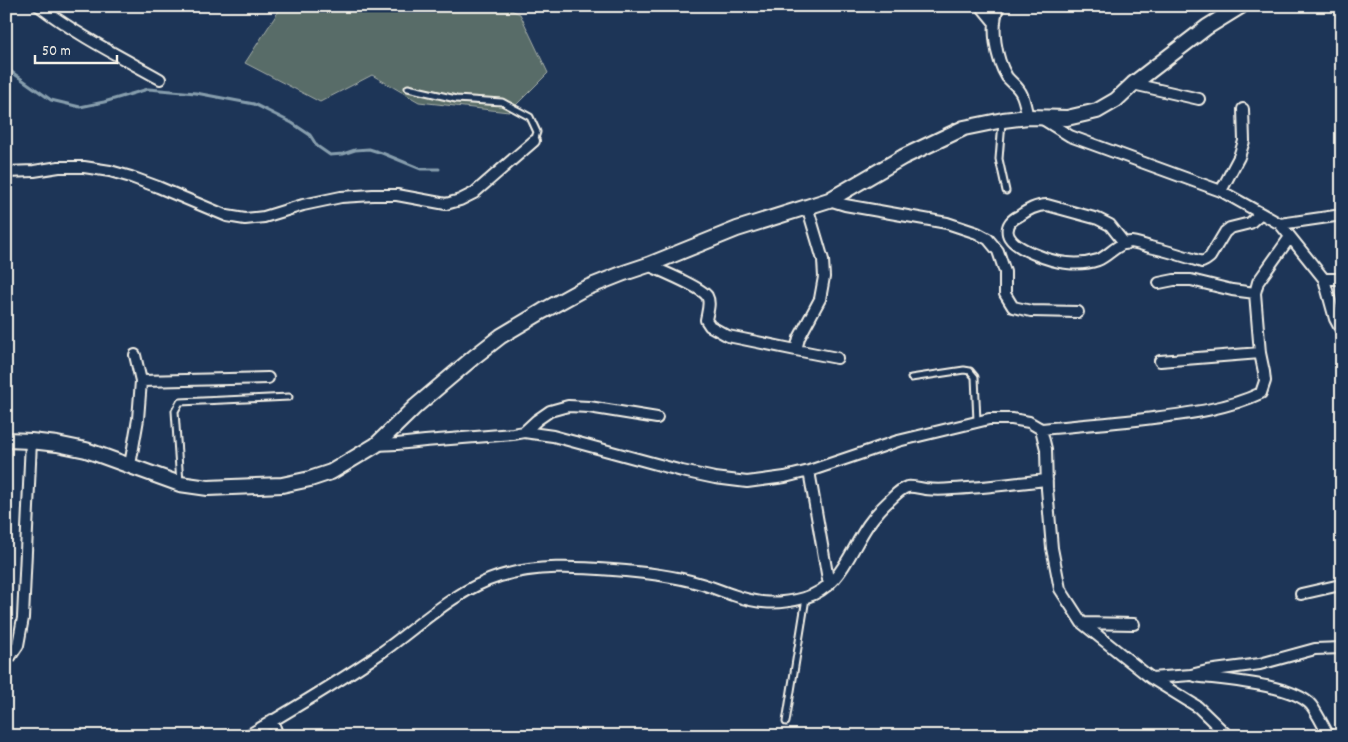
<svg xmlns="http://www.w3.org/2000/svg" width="1348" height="742" font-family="Dekko,sans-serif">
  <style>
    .green { fill: #586c67; stroke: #a6aea8 }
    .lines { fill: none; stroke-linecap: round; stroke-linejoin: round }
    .stream { stroke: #879ead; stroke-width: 3 }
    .service-casing { stroke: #f4f1e8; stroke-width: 9 }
    .minor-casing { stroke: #f4f1e8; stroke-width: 14 }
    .tertiary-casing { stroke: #f4f1e8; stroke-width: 18 }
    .service { stroke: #1d3557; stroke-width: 5 }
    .minor { stroke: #1d3557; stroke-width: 10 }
    .tertiary { stroke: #1d3557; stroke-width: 14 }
  </style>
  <rect width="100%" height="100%" fill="#1d3557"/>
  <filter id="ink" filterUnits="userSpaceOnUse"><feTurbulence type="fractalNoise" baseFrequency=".02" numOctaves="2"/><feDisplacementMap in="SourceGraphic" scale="10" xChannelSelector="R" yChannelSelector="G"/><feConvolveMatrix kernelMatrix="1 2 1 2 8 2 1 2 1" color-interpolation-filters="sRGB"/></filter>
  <g filter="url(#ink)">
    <!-- green -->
    <path class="green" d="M 282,6 L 502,6 L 520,14 L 548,73 L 509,112 L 419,102 L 372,75 L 320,102 L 245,63 Z"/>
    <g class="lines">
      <!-- stream -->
      <path class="stream" d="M 6,68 L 51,100 L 80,107 L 104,102 L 148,89 L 196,93 L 254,104 L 292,123 L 310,135 L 317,146 L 330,155 L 343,154 L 355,150 L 369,149 L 382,153 L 421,169 L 439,169"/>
      <defs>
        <path id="service" d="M 408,88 L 456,99 L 502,102 L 530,117 L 537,132 L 534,141
          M 1002,122 L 999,159 L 1006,191
          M 911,378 L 964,370 L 970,371 L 975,377 L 977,421
          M 180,483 L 175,411 L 180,402 L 289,397
          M 786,722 L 806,598"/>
        <path id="minor" d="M 39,6 C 77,35 119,56 160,79
          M 981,6 L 995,23
          M 999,6 C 990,26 996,59 1007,77 C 1012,83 1019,87 1022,95 C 1025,102 1026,110 1028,117
          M 1133,84 L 1199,99
          M 1041,118 L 1070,136 L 1221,191 L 1280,224 L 1324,279 L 1335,319 L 1342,332
          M 6,172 L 34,171 L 59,167 L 84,167 L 110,171 L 131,177 L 158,187 L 227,216 L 245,219 L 264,217 L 303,205 L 341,197 L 373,195 L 397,195 L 446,204 L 460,200 L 474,193 L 534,141
          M 1221,191 L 1239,157 L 1244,141 L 1243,109
          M 829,200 L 845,205 L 947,223 L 977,233 L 988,239 L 998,251 L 1005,272 L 1005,294 L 1013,307 L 1031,311 L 1078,312
          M 807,206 L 823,260 L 824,277 L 820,299 L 799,338 L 796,350 L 837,358
          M 1280,224 L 1342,215
          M 1125,244 L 1110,225 L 1098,219 L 1047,205 C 1036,205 1028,210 1019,216 C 1012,219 1006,225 1008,234 C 1012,249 1053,262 1067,263 C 1076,264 1089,263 1098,260 C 1109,256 1118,242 1131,242 C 1137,243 1144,245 1150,247 C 1168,251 1184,256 1202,262 L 1206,260 L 1210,257 L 1225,232 L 1230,228 L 1250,223 L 1260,214
          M 648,265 C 659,270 701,287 707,296 C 711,303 707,313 706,320 L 710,326 L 728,336 L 796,350
          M 1324,279 L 1342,279
          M 1159,283 L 1174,280 L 1191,280 L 1232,290 L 1255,293
          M 1160,361 L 1260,353
          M 141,381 L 268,378
          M 1041,429 C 1075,426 1110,423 1145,419 C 1184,414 1225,410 1261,393 L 1265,381 L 1264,372 L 1260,353 L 1255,293 L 1258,282 L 1290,237
          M 524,432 L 537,420 L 550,411 L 568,406 L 589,407 L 657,418
          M 376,445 L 397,444 L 425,441 L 513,434 L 524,432 L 553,436 L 682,471 L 715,478 L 747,482 L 785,477 L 809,471 L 898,441 L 989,419 L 1012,419 L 1029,422 L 1041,429 L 1046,449 L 1047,489 L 1052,548 L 1060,589 L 1082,623 L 1151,678 L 1198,707 L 1228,736
          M 130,465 L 138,419 L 141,381 L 135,355
          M 809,471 L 829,585
          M 1301,594 L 1336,586 L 1342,586
          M 1082,623 L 1134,624
          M 6,658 L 10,657 L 18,645 L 23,618 L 31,441
          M 1195,676 C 1223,680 1292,684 1311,705 C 1318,714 1323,726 1329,736
          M 1151,678 L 1191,675 L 1207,671 L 1260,664 L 1315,649 L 1342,648
          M 272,720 L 278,736
          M 247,736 C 293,709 339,682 382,652 C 420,625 455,590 500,576 C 536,565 576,567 613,570 C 642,572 670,575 698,583 C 710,586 721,591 733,595 C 758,604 778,605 804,598 C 840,588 849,553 868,525 C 875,515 883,506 892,498 C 896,494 901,489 907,487 C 912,486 919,488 925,489 C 934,490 943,490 952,489 C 984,488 1016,483 1047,480"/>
        <path id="tertiary" d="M 6,440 L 31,441 L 57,444 L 86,450 L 180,484 L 208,488 L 282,485 L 310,479 L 331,472 L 376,445 L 416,406 L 474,357 L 501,336 L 543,311 L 581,290 L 624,273 L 648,265 L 737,229 L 829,200 L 903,157 L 964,128 L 1003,120 L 1028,117 L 1067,118 L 1097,111 L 1116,100 L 1133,84 L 1168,57 L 1207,27 L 1241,6"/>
      </defs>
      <!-- service casing -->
      <use href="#service" class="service-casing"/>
      <!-- minor casing -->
      <use href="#minor" class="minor-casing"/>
      <!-- tertiary casing -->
      <use href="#tertiary" class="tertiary-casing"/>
      <!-- service -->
      <use href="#service" class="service"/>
      <!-- minor -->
      <use href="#minor" class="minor"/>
      <!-- tertiary -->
      <use href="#tertiary" class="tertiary"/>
    </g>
  </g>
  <!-- margin -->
  <rect width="1348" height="742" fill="none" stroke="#1d3557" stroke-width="25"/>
  <rect x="12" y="12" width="1323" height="717" fill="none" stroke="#f4f1e8" stroke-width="2" filter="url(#ink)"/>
  <!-- scale -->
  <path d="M35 55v8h82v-8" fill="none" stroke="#f4f1e8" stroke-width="2.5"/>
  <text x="42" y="55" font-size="15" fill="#f4f1e8" stroke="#1d3557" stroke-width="4" paint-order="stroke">50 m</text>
</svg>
